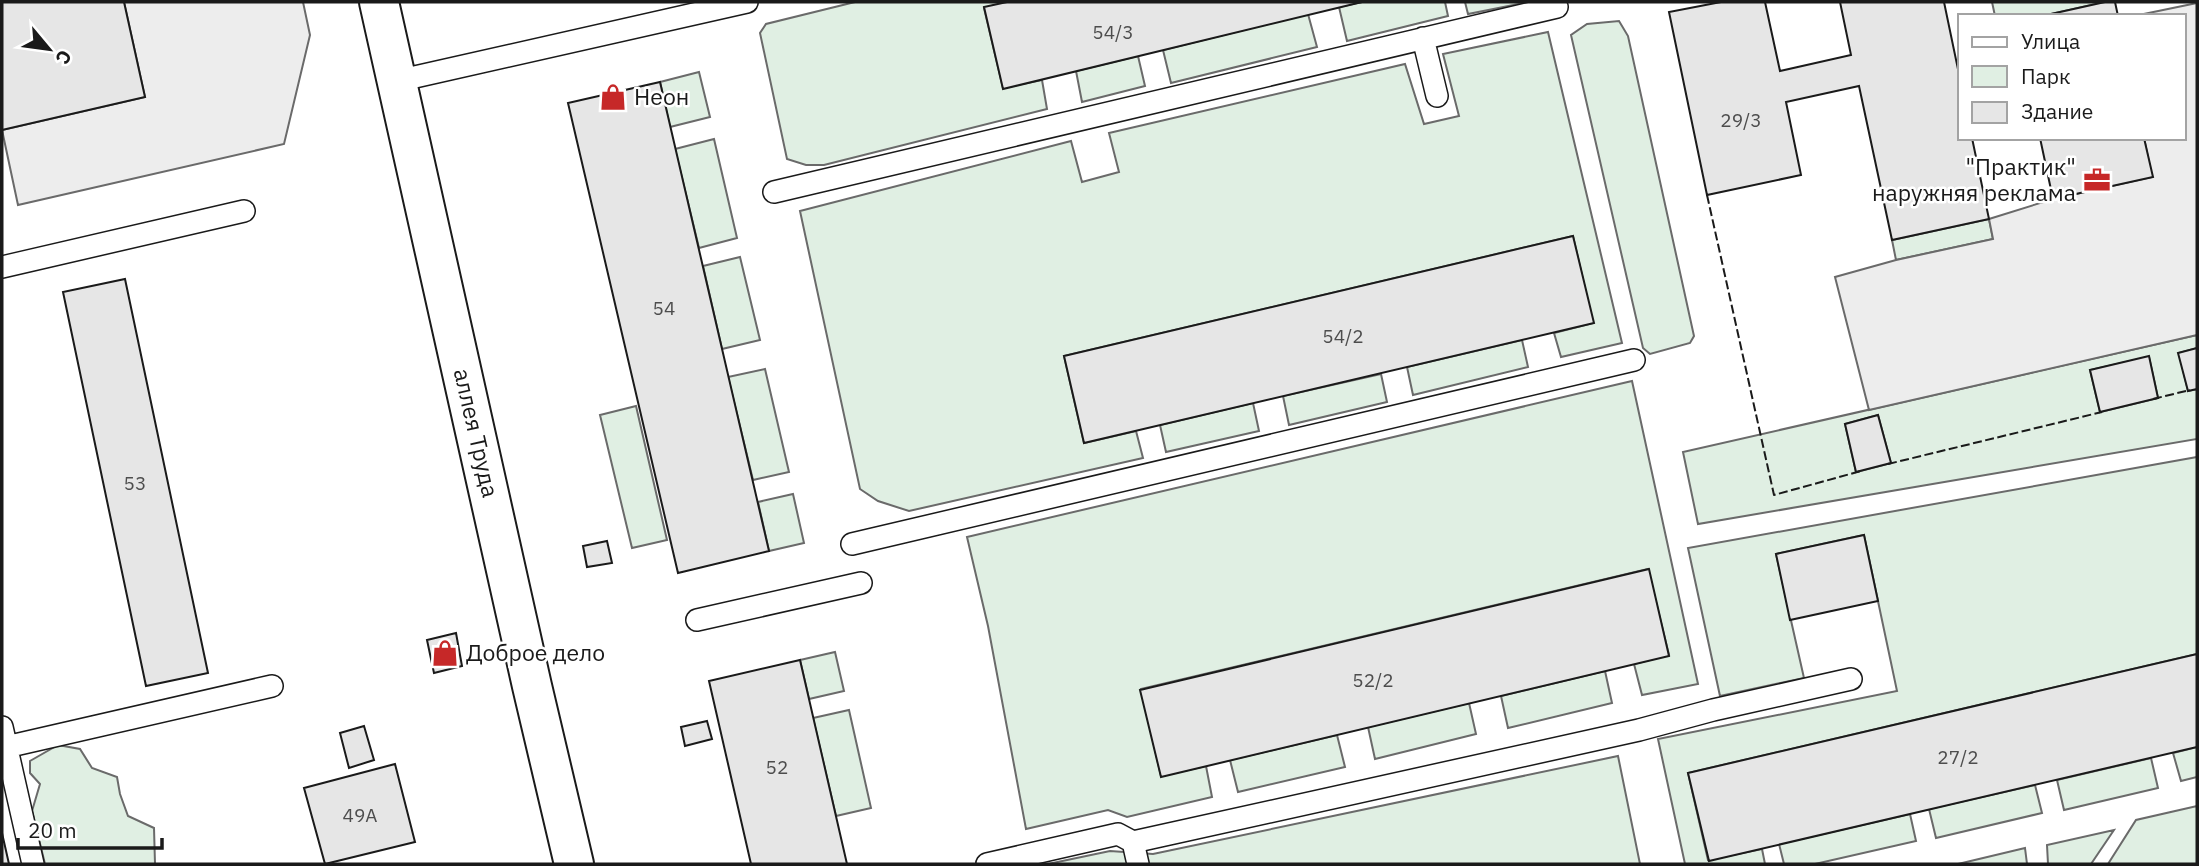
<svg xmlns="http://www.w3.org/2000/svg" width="2199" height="866" font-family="'IBM Plex Sans',sans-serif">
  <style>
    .green { fill: #e0efe3; stroke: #6a6a6a; stroke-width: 2; fill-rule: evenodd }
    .parking { fill: #ededed; stroke: #6a6a6a; stroke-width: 2 }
    .building { fill: #e6e6e6; stroke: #1a1a1a; stroke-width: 2 }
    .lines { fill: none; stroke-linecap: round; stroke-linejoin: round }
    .service-casing { stroke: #1a1a1a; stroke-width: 24 }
    .tertiary-casing { stroke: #1a1a1a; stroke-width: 42 }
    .service { stroke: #fff; stroke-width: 21 }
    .tertiary { stroke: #fff; stroke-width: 38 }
    .fence { stroke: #1a1a1a; stroke-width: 2; stroke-dasharray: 9 3.5; stroke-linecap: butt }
    .labels { text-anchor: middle; stroke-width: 5; stroke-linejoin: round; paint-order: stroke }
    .number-label { font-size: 19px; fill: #4d4d4d }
    .poi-label { font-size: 23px; fill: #1a1a1a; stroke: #fff; text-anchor: start }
    .street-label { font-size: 23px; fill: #1a1a1a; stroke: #fff }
  </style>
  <rect width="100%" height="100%" fill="#fff"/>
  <!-- green -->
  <path class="green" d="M 855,2 L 1007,2 L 984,8 L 1003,88 L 1042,80 L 1047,109 L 824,165 L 806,165 L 787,159 L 760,33 L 766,24 Z
    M 1362,2 L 1445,2 L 1448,16 L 1347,41 L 1339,7 Z
    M 1465,2 L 1529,2 L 1468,14 Z
    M 1992,2 L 2105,2 L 2042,16 L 1995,16 Z
    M 1308,14 L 1317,47 L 1171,83 L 1163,50 Z
    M 1619,21 L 1628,36 L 1694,336 L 1690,343 L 1650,354 L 1643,348 L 1571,35 L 1587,24 Z
    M 1548,32 L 1622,343 L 1561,357 L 1554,333 L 1593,323 L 1573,236 L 1064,356 L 1084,443 L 1136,431 L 1143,458 L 909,511 L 878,501 L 860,489 L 800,211 L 1071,141 L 1082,182 L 1119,172 L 1109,133 L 1405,64 L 1424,124 L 1459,116 L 1443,54 Z
    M 1138,56 L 1145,86 L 1082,102 L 1076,71 Z
    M 699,72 L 710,117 L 670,127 L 660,82 Z
    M 714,139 L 737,238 L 699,248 L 675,149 Z
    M 1989,219 L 1993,239 L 1896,260 L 1892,240 Z
    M 740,257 L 760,340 L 722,349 L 703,266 Z
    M 2197,335 L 2197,348 L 2179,353 L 2188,391 L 2197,389 L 2197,439 L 1698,524 L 1683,452 ZM 2149,357 L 2158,398 L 2100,412 L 2090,370 ZM 1878,415 L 1891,463 L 1856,472 L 1845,424 Z
    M 1522,340 L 1528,367 L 1413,395 L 1407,367 Z
    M 765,369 L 789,472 L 753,480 L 728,377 Z
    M 1381,374 L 1387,402 L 1289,425 L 1283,396 Z
    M 1632,381 L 1698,684 L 1642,695 L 1634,664 L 1669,655 L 1648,569 L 1141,689 L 1161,776 L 1206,766 L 1212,797 L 1127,817 L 1108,810 L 1026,829 L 988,626 L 967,537 Z
    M 1253,403 L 1259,431 L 1166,452 L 1160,425 Z
    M 636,406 L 667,540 L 632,548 L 600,415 Z
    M 2197,457 L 2197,654 L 1688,773 L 1708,860 L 1762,849 L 1765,864 L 1685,864 L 1658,739 L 1897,691 L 1864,535 L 1776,554 L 1804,678 L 1720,696 L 1688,548 Z
    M 793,494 L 804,543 L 769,551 L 758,502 Z
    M 835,652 L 844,691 L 809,699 L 800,660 Z
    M 1605,671 L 1612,703 L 1508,728 L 1501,696 Z
    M 1469,703 L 1476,734 L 1375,759 L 1368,727 Z
    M 849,710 L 871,808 L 836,816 L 813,718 Z
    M 1337,735 L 1345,767 L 1238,792 L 1230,760 Z
    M 58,745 L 80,749 L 92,768 L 117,777 L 120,794 L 128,816 L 154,828 L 155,864 L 45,864 L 32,811 L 40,784 L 30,773 L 30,761 Z
    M 2197,747 L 2197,777 L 2181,781 L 2173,753 Z
    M 1618,756 L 1640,864 L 1048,864 L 1110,851 L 1153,854 Z
    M 2151,758 L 2158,788 L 2064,810 L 2057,780 Z
    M 2035,785 L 2042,813 L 1936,838 L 1929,809 Z
    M 2197,806 L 2197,864 L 2108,864 L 2136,820 Z
    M 1910,814 L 1916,841 L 1815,864 L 1784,864 L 1779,844 Z
    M 2114,830 L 2091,864 L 2048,864 L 2047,845 Z
    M 2025,848 L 2027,864 L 1958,864 Z"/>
  <!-- parking -->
  <path class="parking" d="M 124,2 L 303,2 L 310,35 L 284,144 L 18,205 L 2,130 L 145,97 Z
    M 2197,3 L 2197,335 L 1869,410 L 1835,277 L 1896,260 L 1993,239 L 1989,219 L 2053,199 L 2152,177 L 2144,138 L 2183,138 L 2183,16 L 2134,16 Z"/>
  <!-- building -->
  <path class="building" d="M 2,2 L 124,2 L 145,97 L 2,130 Z
    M 1007,2 L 1362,2 L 1003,89 L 984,7 Z
    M 1721,2 L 1765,2 L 1780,71 L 1851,55 L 1840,2 L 1944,2 L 1959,74 L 1959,138 L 1972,138 L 1989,219 L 1892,240 L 1859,86 L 1786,102 L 1801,175 L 1707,195 L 1669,12 Z
    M 2105,2 L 2115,2 L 2118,16 L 2042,16 Z
    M 660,82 L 769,551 L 678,573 L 568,103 Z
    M 2040,138 L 2144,138 L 2153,177 L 2053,199 Z
    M 1573,236 L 1594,323 L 1084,443 L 1064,356 Z
    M 125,279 L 208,673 L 146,686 L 63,292 Z
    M 2197,348 L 2197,389 L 2188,391 L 2178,353 Z
    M 2149,356 L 2158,398 L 2100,412 L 2090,370 Z
    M 1878,415 L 1891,463 L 1856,472 L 1845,424 Z
    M 1864,535 L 1878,601 L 1790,620 L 1776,554 Z
    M 607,541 L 612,563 L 587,567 L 583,546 Z
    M 1649,569 L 1669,656 L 1161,777 L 1140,690 Z
    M 456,633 L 462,666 L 434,673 L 427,640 Z
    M 2197,654 L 2197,747 L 1709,861 L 1688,773 Z
    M 800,660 L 847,864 L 751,864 L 709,681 Z
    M 707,721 L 712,739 L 685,746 L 681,727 Z
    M 364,726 L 374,760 L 349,768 L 340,733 Z
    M 395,764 L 415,842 L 325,864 L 304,788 Z
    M 2,833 L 9,864 L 2,864 Z"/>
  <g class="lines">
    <defs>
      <path id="service" d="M 1423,38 L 1437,96
        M 397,81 L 747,2
        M 774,192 L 1557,7
        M 2,267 L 244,211
        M 852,544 L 1634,360
        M 697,620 L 861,583
        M 2,727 L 33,864
        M 6,747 L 272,686
        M 987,864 L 1118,834 L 1133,842
        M 1138,864 L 1133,842 L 1639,730 L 1713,710 L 1851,679"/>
      <path id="tertiary" d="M 379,2 L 532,686 L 574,864"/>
    </defs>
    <!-- service casing -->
    <use href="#service" class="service-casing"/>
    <!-- tertiary casing -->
    <use href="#tertiary" class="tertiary-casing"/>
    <!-- service -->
    <use href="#service" class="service"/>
    <!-- tertiary -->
    <use href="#tertiary" class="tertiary"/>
    <!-- fence -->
    <path class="fence" d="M 1707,195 L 1774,495 L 1861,471
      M 2153,399 L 2190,390
      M 1888,464 L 2102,412"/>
  </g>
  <!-- icons -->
  <defs>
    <symbol id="shop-bare" viewBox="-9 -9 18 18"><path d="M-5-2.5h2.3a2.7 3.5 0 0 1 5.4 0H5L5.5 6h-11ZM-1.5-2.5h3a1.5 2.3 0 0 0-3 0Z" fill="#c62828" stroke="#fff" stroke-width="2.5" paint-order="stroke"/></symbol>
    <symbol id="office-bare" viewBox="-9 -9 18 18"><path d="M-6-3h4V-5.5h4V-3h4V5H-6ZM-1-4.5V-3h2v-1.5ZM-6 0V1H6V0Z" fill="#c62828" stroke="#fff" stroke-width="2.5" paint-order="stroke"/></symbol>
  </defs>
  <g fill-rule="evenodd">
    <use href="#shop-bare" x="594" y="78" width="38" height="38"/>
    <use href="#office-bare" x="2078" y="161" width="38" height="38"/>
    <use href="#shop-bare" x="426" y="634" width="38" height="38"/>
  </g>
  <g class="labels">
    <!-- number labels -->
    <g class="number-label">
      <text x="1113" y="39">54/3</text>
      <text x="1741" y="127">29/3</text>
      <text x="664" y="315">54</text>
      <text x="1343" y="343">54/2</text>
      <text x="135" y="490">53</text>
      <text x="1373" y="687">52/2</text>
      <text x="1958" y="764">27/2</text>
      <text x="777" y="774">52</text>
      <text x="360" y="822">49А</text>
    </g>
    <!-- poi labels -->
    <g class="poi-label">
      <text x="634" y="105">Неон</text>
      <text x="2076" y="175" text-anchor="end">"Практик"<tspan x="2076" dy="26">наружняя реклама</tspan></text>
      <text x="466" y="661">Доброе дело</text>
    </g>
    <!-- street labels -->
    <g class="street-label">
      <text transform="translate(476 433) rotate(77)" y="8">аллея Труда</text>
    </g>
  </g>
  <!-- border -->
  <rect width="2199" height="866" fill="none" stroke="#1a1a1a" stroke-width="7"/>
  <!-- legend -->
  <rect x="1958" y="14" width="228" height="126" fill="#ffffff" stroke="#a3a3a3" stroke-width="2"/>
  <rect x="1972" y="37" width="35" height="10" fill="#ffffff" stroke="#a3a3a3" stroke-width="2"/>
  <text x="2021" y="49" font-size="21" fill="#1a1a1a">Улица</text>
  <rect x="1972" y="66" width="35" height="21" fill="#e0efe3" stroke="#a3a3a3" stroke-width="2"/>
  <text x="2021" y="84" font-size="21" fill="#1a1a1a">Парк</text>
  <rect x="1972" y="102" width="35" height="21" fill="#e6e6e6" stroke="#a3a3a3" stroke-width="2"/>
  <text x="2021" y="119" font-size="21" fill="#1a1a1a">Здание</text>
  <!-- north arrow -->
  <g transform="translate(49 49) rotate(119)" stroke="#ffffff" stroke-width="5" paint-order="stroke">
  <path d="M0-5L12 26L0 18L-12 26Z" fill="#1a1a1a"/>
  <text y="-10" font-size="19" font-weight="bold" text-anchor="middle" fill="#1a1a1a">С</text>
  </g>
  <!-- scale -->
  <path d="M18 838v10h144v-10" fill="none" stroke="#1a1a1a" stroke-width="3.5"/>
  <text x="28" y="838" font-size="21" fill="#1a1a1a" stroke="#ffffff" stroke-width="5" paint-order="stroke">20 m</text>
</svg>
